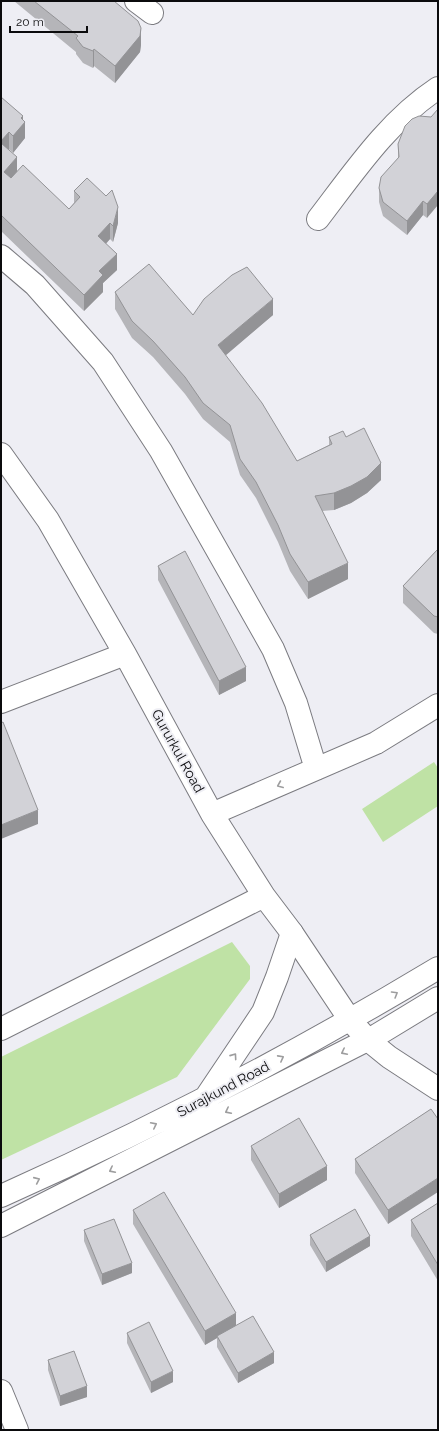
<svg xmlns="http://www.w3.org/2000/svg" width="439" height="1431" font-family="Raleway,sans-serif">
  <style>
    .green { fill: #bfe2a5 }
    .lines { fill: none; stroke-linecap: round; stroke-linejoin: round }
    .minor-casing { stroke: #7b7b80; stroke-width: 24 }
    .major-casing { stroke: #7b7b80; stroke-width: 24 }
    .minor { stroke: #fff; stroke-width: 22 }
    .major { stroke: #fff; stroke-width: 22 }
    .wall { fill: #b5b5b9 }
    .shaded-wall { fill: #939396 }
    .building { fill: #d2d2d7; stroke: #939396 }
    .oneway { stroke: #9d9d9e }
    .labels { text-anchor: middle; stroke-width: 4; stroke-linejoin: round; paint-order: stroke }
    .street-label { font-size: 14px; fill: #0b0b0d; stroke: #eeeef4 }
  </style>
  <rect width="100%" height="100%" fill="#eeeef4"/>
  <!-- green -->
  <path class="green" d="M 434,762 L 438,768 L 438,806 L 383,842 L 362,809 Z
    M 232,942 L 250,966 L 250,979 L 177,1077 L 1,1160 L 1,1057 Z"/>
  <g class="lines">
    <defs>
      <path id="minor" d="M 136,1 L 152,13
        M 318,219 C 354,172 388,121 438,88
        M 1,256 L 35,285 L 103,362 L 161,451 L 273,649 L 296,703 L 316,769
        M 1,454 L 48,520 L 125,654 L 212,814 L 264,896 L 292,933 L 350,1020 L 368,1040 L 389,1057 L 438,1089
        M 1,702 L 125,654
        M 212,814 L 376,743 L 438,705
        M 1,1029 L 264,896
        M 1,1391 L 17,1430"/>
      <path id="major" d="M 206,1097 L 263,1012 L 277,977 L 292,933
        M 1,1196 C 151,1129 297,1053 438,968
        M 1,1226 L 377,1035 L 438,998"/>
    </defs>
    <!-- minor casing -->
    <use href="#minor" class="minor-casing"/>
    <!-- major casing -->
    <use href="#major" class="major-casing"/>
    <!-- minor -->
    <use href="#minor" class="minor"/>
    <!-- major -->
    <use href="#major" class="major"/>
  </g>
  <!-- wall -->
  <path class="wall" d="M 14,1 L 114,1 L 141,45 L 140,52 L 115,83 L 94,66 L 93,68 L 83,63 L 76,54 L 76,52 Z
    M 1,97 L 23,120 L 25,138 L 13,153 L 9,149 L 17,171 L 69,209 L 74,203 L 74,191 L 118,223 L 113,242 L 110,239 L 106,244 L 117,270 L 103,283 L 103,292 L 84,311 L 1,231 Z
    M 431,117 L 427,218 L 423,215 L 407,235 L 383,216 L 379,202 L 379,188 L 398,158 L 398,144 Z
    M 115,292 L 193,315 L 273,315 L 225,355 L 297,461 L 329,445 L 329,437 L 346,437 L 381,480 L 367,493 L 351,503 L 334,510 L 322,511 L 348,579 L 308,599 L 290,571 L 278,542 L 256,498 L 240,475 L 230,442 L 203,419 L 185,394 L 153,357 L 132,338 L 115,309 Z
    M 438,549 L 438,634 L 434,633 L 403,603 L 403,586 Z
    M 158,566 L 246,681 L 219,695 L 158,580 Z
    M 431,1109 L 388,1224 L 355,1173 L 355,1159 Z
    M 251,1146 L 327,1180 L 279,1208 L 251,1160 Z
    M 438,1203 L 438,1281 L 411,1236 L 411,1220 Z
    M 133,1210 L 236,1326 L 274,1363 L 238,1383 L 217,1347 L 217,1338 L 205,1345 L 133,1224 Z
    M 84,1230 L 132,1273 L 102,1285 L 84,1241 Z
    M 310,1235 L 370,1246 L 326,1272 L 310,1245 Z
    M 127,1333 L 173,1382 L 151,1393 L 127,1343 Z
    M 48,1360 L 87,1397 L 60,1406 L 48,1370 Z"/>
  <!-- shaded-wall -->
  <path class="shaded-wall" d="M 141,28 L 141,45 L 140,52 L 115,83 L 115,66 Z
    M 94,49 L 94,66 L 93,68 L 93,51 Z
    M 23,116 L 23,124 L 25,122 L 25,138 L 13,153 L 13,136 L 21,118 Z
    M 9,132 L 9,149 L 1,158 L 1,141 Z
    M 17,157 L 17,173 L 4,188 L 4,172 Z
    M 438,178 L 438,205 L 427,218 L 427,204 L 437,179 Z
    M 423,201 L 423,215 L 407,235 L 407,221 Z
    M 118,207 L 118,223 L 113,242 L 113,226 Z
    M 110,223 L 110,239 L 98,252 L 98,236 Z
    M 117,254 L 117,270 L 103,283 L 103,292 L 84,311 L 84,295 L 99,271 Z
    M 273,299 L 273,315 L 218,362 L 218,345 Z
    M 381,463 L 381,480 L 367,493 L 351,503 L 334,510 L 334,493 Z
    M 348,563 L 348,579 L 308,599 L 308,582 Z
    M 246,667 L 246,681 L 219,695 L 219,681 Z
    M 38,810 L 38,824 L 1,839 L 1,825 Z
    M 327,1166 L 327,1180 L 279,1208 L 279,1194 Z
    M 438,1178 L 438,1192 L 388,1224 L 388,1210 Z
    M 370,1236 L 370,1246 L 326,1272 L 326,1262 Z
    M 132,1263 L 132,1273 L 102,1285 L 102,1274 Z
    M 236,1313 L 236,1327 L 217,1336 L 217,1338 L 205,1345 L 205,1331 Z
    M 274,1352 L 274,1363 L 238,1383 L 238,1373 Z
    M 173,1371 L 173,1382 L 151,1393 L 151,1382 Z
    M 87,1386 L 87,1397 L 60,1406 L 60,1396 Z"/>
  <!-- building -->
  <path class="building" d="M 34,1 L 114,1 L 138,21 L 141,28 L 140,36 L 115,66 L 94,49 L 93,51 L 83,47 L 76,38 L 78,36 Z
    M 1,97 L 23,116 L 21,118 L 25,122 L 13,136 L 9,132 L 1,141 Z
    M 438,109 L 438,178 L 437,179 L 438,180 L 438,191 L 427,204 L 423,201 L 407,221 L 383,202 L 379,188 L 381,177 L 399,157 L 398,144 L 405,126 L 412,119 L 419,116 L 431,117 Z
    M 1,143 L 17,157 L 4,172 L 11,178 L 23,165 L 69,209 L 80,197 L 74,191 L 87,178 L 106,196 L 112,190 L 118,207 L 113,226 L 110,223 L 98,236 L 117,254 L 99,271 L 103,275 L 84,295 L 1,215 Z
    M 149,264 L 193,315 L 204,299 L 232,275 L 247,267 L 273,299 L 218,345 L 262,403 L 297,461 L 332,444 L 329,437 L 343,431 L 346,437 L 364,428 L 381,463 L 367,477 L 351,486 L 334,493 L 315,496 L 348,563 L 308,582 L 290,554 L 278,525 L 256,482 L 240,459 L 230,425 L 203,403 L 185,377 L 153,341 L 132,321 L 115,292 Z
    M 438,549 L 438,617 L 434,616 L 403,586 Z
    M 185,551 L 246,667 L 219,681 L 158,566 Z
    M 3,722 L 38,810 L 1,825 L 1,723 Z
    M 431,1109 L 438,1119 L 438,1178 L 388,1210 L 355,1159 Z
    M 299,1118 L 327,1166 L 279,1194 L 251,1146 Z
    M 164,1192 L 236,1313 L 205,1331 L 133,1210 Z
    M 438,1203 L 438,1265 L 411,1220 Z
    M 355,1209 L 370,1236 L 326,1262 L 310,1235 Z
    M 114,1219 L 132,1263 L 102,1274 L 84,1230 Z
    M 253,1316 L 274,1352 L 238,1373 L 217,1336 Z
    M 149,1322 L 173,1371 L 151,1382 L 127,1333 Z
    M 74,1351 L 87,1386 L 60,1396 L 48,1360 Z"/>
  <!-- one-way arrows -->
  <defs><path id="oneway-chevron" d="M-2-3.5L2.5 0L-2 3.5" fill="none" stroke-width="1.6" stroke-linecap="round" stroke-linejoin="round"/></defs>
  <g class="oneway">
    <use href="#oneway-chevron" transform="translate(280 785) rotate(157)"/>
    <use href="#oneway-chevron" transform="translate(395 994) rotate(-31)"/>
    <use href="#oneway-chevron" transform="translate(344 1052) rotate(153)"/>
    <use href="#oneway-chevron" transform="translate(234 1056) rotate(-55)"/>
    <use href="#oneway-chevron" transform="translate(281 1058) rotate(-28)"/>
    <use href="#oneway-chevron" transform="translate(228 1111) rotate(153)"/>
    <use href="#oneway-chevron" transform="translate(154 1125) rotate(-27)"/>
    <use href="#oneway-chevron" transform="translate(112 1170) rotate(153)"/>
    <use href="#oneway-chevron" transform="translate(37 1180) rotate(-24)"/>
  </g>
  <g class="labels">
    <!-- street labels -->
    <g class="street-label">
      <text transform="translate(178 751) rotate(61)" y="5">Gururkul Road</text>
      <text transform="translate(223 1089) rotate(-28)" y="5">Surajkund Road</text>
    </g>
  </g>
  <!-- border -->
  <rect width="439" height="1431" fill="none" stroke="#0b0b0d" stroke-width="4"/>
  <!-- scale -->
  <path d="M10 26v6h77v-6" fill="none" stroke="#0b0b0d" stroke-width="2"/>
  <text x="16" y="26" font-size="12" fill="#0b0b0d" stroke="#eeeef4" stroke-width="3" paint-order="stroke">20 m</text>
</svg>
